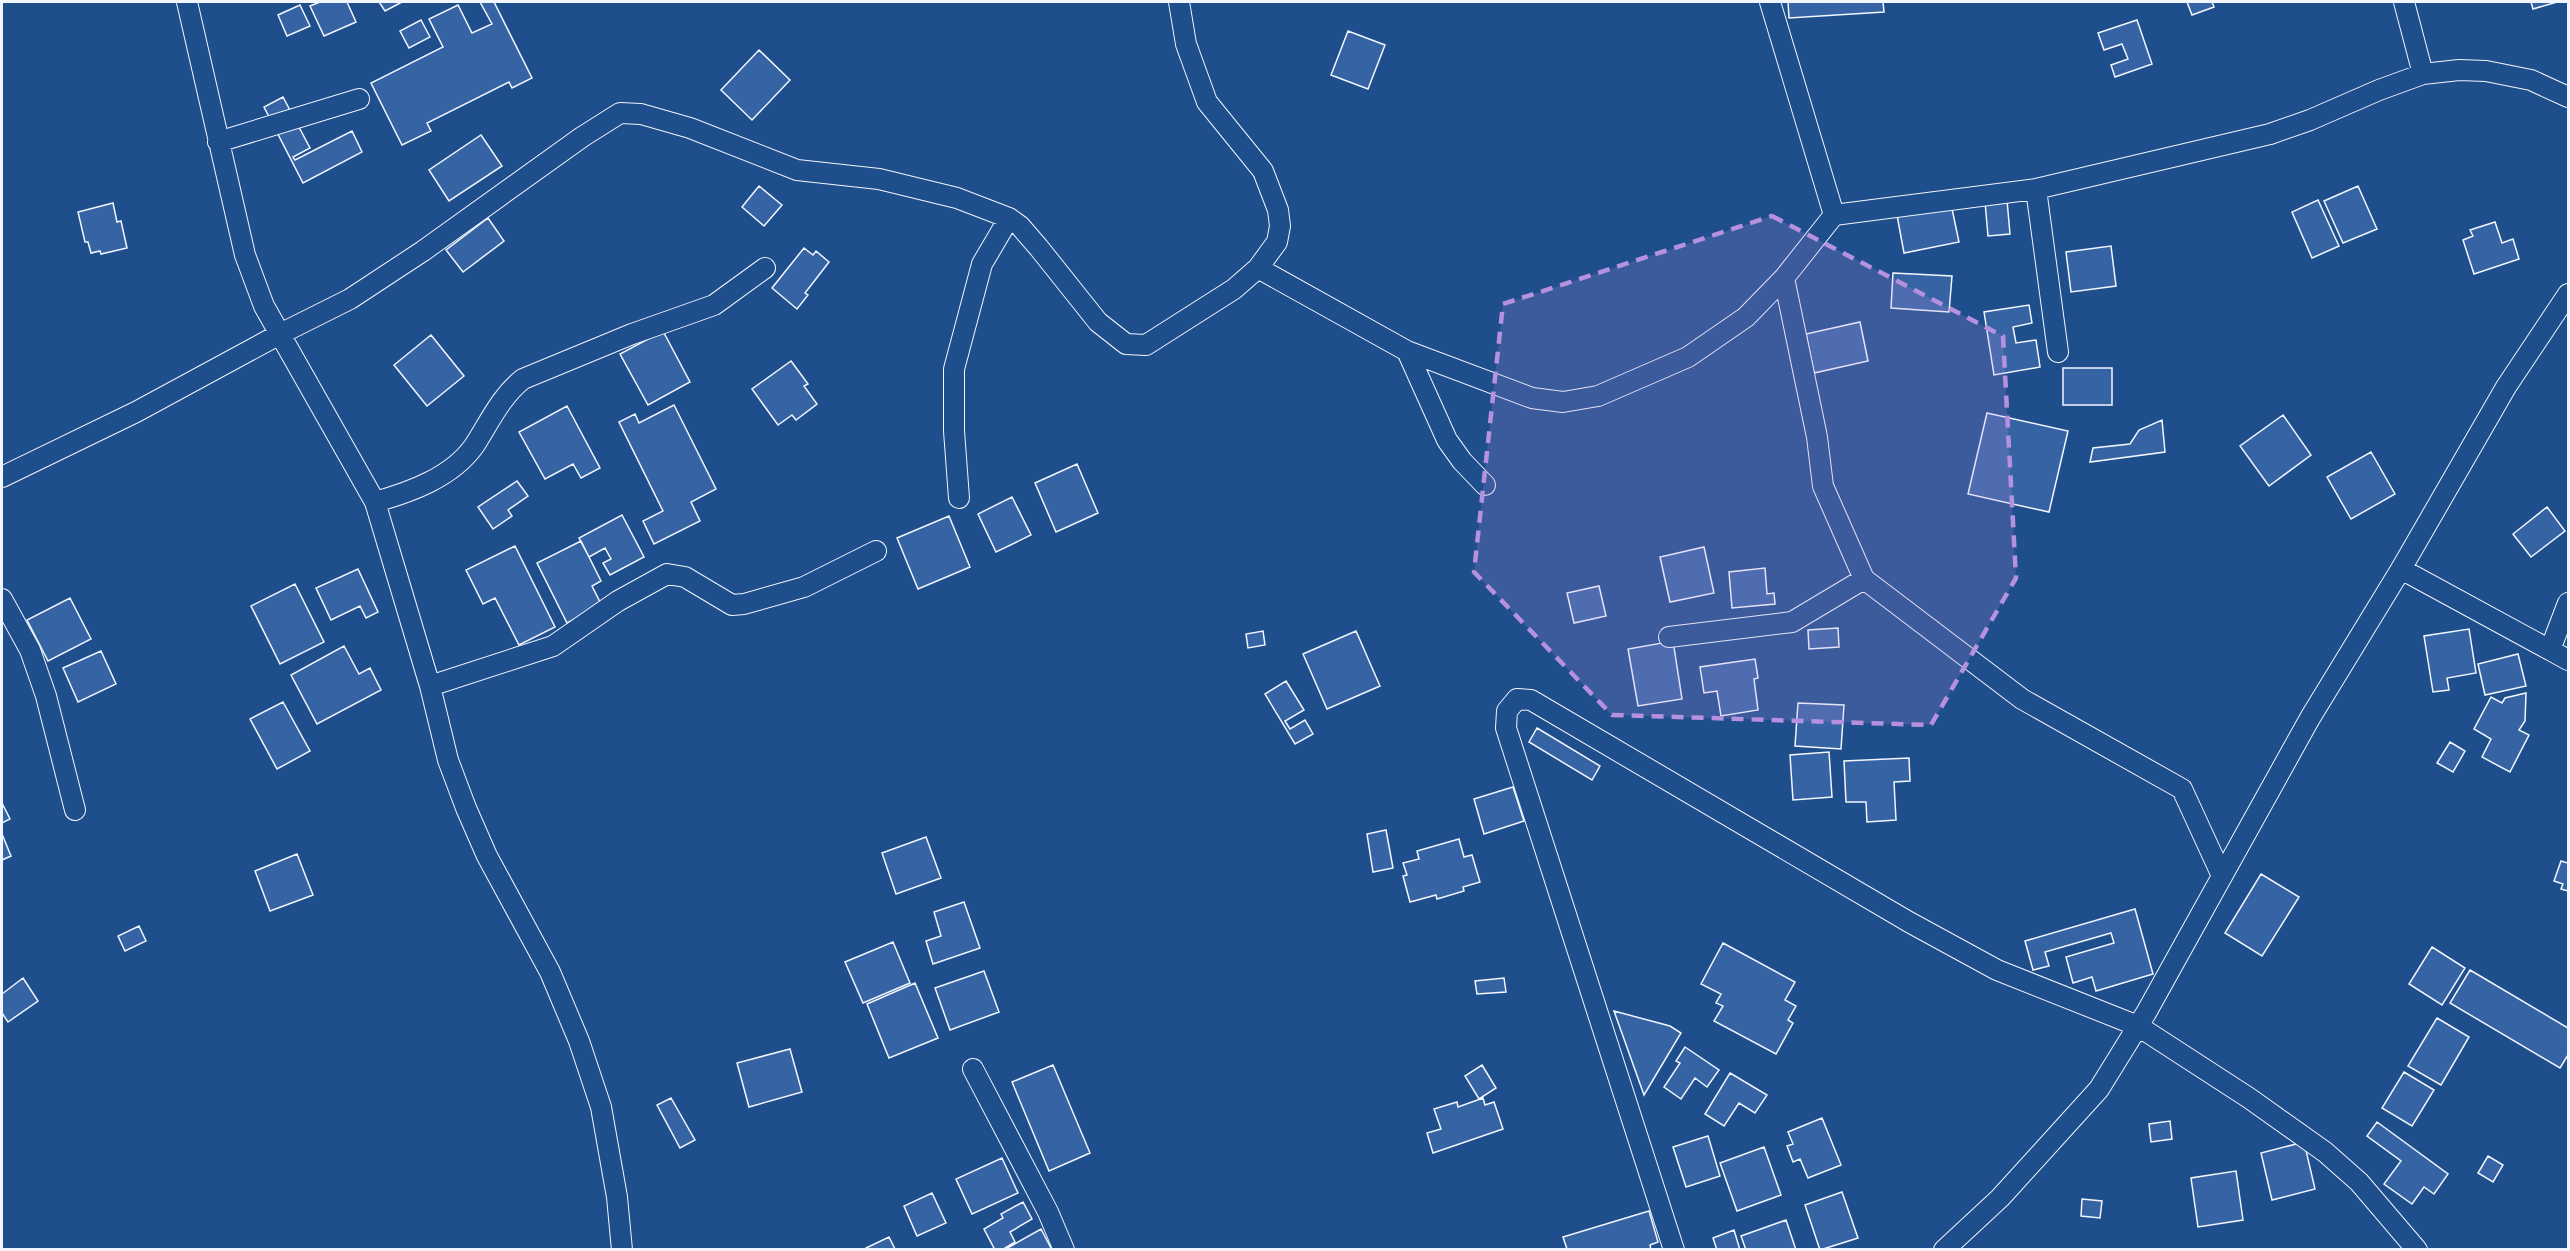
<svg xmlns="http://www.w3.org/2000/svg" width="2570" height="1251" font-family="Ubuntu,sans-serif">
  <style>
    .building { fill: #3563a3; stroke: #f2f6ff; stroke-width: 1.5 }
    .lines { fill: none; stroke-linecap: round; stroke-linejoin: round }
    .street-casing { stroke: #f2f6ff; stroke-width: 22 }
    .street { stroke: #1f4e8c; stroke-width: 20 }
    .marked { fill: #b691df; fill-opacity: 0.2; stroke: #b691df; stroke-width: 4.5; stroke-dasharray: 12 8; stroke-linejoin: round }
  </style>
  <rect width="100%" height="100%" fill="#1f4e8c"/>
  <!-- building -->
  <path class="building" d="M 320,2 L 347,2 L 356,22 L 324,36 L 310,6 Z
    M 379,2 L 402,2 L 385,11 Z
    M 480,2 L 494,2 L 532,78 L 512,88 L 509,82 L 427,123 L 431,131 L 402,145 L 371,83 L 443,47 L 429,19 L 458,5 L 472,33 L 492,24 Z
    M 1788,2 L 1883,2 L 1884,12 L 1789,18 Z
    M 2187,2 L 2212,2 L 2214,7 L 2192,15 Z
    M 2531,2 L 2557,2 L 2533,9 Z
    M 300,5 L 310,26 L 287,36 L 278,15 Z
    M 421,20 L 430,37 L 409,48 L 400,31 Z
    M 2137,20 L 2152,64 L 2115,77 L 2111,65 L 2128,59 L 2122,44 L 2104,50 L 2098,33 Z
    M 1348,31 L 1385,45 L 1368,89 L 1331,75 Z
    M 759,50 L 790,80 L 752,120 L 721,90 Z
    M 283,97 L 310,148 L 293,157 L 295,160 L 352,131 L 362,152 L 303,183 L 264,107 Z
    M 481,135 L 502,166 L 449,201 L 429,170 Z
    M 759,186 L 782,205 L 764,226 L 742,207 Z
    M 2358,186 L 2377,229 L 2343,243 L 2324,201 Z
    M 2007,200 L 2010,234 L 1988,236 L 1985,202 Z
    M 2318,200 L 2339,246 L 2312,258 L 2292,212 Z
    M 113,203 L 117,222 L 121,221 L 127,248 L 101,254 L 100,251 L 91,253 L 88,242 L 85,242 L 78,212 Z
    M 1951,204 L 1959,242 L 1904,253 L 1897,215 Z
    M 488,218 L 504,241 L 463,272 L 446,250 Z
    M 2495,222 L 2502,243 L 2513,239 L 2519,259 L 2474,274 L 2463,240 L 2473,236 L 2470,230 Z
    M 2111,246 L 2116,286 L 2071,292 L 2066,252 Z
    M 804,248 L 813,255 L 816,251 L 829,262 L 805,293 L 808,295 L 797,309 L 772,288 Z
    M 1893,273 L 1952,276 L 1949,312 L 1891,308 Z
    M 2029,305 L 2032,323 L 2013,327 L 2016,343 L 2036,340 L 2040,367 L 1994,375 L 1984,312 Z
    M 1860,322 L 1868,361 L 1814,373 L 1806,334 Z
    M 663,331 L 690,382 L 648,405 L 620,354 Z
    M 431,335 L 464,376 L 427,406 L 394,365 Z
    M 791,361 L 808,384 L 804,386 L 817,404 L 796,420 L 792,415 L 778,425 L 752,389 Z
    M 2063,368 L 2112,368 L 2112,405 L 2063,405 Z
    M 674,405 L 716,489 L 691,502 L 700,521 L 654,544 L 643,521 L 663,511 L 619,422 L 635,414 L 639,423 Z
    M 567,406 L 600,468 L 581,478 L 573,464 L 545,479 L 519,432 Z
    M 1987,413 L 2068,431 L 2049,512 L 1968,494 Z
    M 2283,415 L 2311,455 L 2269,486 L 2240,446 Z
    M 2162,420 L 2165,452 L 2090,462 L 2093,448 L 2130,444 L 2139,430 Z
    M 2371,452 L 2395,494 L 2351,519 L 2327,477 Z
    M 1077,464 L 1098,513 L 1056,532 L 1035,483 Z
    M 517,481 L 528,496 L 508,510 L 512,516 L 493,529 L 478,507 Z
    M 1012,497 L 1031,535 L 996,552 L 978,514 Z
    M 2547,507 L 2565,531 L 2531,557 L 2513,534 Z
    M 622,515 L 644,557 L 610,575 L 603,563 L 611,559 L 605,548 L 589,557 L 579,538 Z
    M 949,516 L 970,567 L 918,589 L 897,538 Z
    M 581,541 L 601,581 L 592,586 L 602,606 L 567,623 L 537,563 Z
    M 515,546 L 555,627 L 519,645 L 495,598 L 483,604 L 466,570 Z
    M 1704,547 L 1714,593 L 1670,602 L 1660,557 Z
    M 1765,568 L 1767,594 L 1774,593 L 1775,604 L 1732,608 L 1729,572 Z
    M 358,569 L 378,612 L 366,618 L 360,606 L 331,620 L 316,588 Z
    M 295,584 L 324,642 L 280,664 L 251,606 Z
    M 1599,586 L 1606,616 L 1574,623 L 1567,593 Z
    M 70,598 L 91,639 L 48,661 L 27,620 Z
    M 1838,628 L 1839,647 L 1809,649 L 1808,630 Z
    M 2469,629 L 2476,673 L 2447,678 L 2449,690 L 2433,692 L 2424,636 Z
    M 1263,631 L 1265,645 L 1248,648 L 1246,634 Z
    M 1356,631 L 1380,686 L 1327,709 L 1303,654 Z
    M 1673,641 L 1682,699 L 1638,706 L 1628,649 Z
    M 344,646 L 359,674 L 370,668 L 381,690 L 317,724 L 291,675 Z
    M 101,651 L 116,684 L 78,702 L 63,668 Z
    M 2518,654 L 2526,686 L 2485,695 L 2478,664 Z
    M 1755,659 L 1758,678 L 1754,679 L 1758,710 L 1721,716 L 1717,691 L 1704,693 L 1700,667 Z
    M 1286,681 L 1304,710 L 1285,721 L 1290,729 L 1305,720 L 1313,734 L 1295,744 L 1265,694 Z
    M 2526,693 L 2525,721 L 2519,730 L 2529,735 L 2510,772 L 2482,757 L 2491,739 L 2474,729 L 2491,697 L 2502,703 L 2505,698 Z
    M 283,702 L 310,751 L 277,769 L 250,719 Z
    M 1798,703 L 1844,705 L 1841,749 L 1795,746 Z
    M 1537,728 L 1600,766 L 1592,780 L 1529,742 Z
    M 2450,742 L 2465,751 L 2453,772 L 2437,763 Z
    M 1829,752 L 1832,797 L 1793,800 L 1790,755 Z
    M 1909,758 L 1910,781 L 1894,782 L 1896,820 L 1867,822 L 1866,802 L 1846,802 L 1844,761 Z
    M 1513,787 L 1524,821 L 1484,834 L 1474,799 Z
    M 2,803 L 10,819 L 2,823 Z
    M 1386,830 L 1393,868 L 1373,872 L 1367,834 Z
    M 2,834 L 11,856 L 2,860 Z
    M 926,837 L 941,878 L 896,894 L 882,853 Z
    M 1459,839 L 1464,857 L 1472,855 L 1480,882 L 1463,887 L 1464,891 L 1437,899 L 1436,895 L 1410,902 L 1403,876 L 1407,875 L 1403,863 L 1419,859 L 1417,851 Z
    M 297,854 L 313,895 L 270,911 L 255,871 Z
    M 2561,861 L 2568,863 L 2568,891 L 2561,889 L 2563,884 L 2554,881 Z
    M 2261,874 L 2299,897 L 2262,956 L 2225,933 Z
    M 964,902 L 980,948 L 933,964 L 926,941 L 941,936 L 934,912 Z
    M 2135,909 L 2153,974 L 2096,991 L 2092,977 L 2073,983 L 2066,957 L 2114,943 L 2111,933 L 2045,952 L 2049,966 L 2033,970 L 2025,941 Z
    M 139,926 L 146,941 L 125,951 L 118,936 Z
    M 893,942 L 910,983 L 863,1003 L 845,962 Z
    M 1723,943 L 1795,982 L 1785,1000 L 1796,1006 L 1788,1020 L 1793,1023 L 1776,1054 L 1714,1021 L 1723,1006 L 1716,1003 L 1721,994 L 1701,984 Z
    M 2432,947 L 2465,968 L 2442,1005 L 2409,984 Z
    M 2470,970 L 2568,1028 L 2568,1055 L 2560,1068 L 2450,1003 Z
    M 984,971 L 999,1012 L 950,1030 L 935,988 Z
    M 23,978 L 38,1001 L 8,1022 L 2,1013 L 2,994 Z
    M 1504,978 L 1506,992 L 1477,994 L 1475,981 Z
    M 915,983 L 938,1038 L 889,1058 L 867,1004 Z
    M 1614,1011 L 1670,1026 L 1681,1033 L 1644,1095 Z
    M 2437,1018 L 2469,1037 L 2441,1085 L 2408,1066 Z
    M 1685,1047 L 1719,1070 L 1707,1087 L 1695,1078 L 1681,1099 L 1664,1087 L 1680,1063 L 1676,1061 Z
    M 790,1049 L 802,1092 L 749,1107 L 737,1063 Z
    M 1053,1065 L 1090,1153 L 1049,1171 L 1012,1082 Z
    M 1482,1065 L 1496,1088 L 1479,1099 L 1465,1076 Z
    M 2404,1072 L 2434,1090 L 2412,1126 L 2382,1108 Z
    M 1730,1073 L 1767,1095 L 1755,1113 L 1739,1103 L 1724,1126 L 1705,1114 Z
    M 671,1098 L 695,1140 L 680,1148 L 657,1105 Z
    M 1483,1098 L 1485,1105 L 1494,1102 L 1503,1129 L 1433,1153 L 1427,1133 L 1441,1129 L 1434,1109 L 1457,1102 L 1458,1107 Z
    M 1822,1118 L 1841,1165 L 1808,1178 L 1800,1159 L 1793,1162 L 1787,1146 L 1793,1144 L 1788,1132 Z
    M 2170,1121 L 2172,1139 L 2151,1142 L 2149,1124 Z
    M 2377,1122 L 2448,1174 L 2434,1194 L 2424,1187 L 2412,1204 L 2384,1184 L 2401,1161 L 2367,1136 Z
    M 1708,1136 L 1720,1176 L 1686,1187 L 1673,1147 Z
    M 2304,1142 L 2315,1189 L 2272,1200 L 2261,1153 Z
    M 1764,1147 L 1781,1195 L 1737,1211 L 1720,1163 Z
    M 2488,1156 L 2503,1165 L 2493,1182 L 2478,1173 Z
    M 1002,1158 L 1018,1193 L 972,1214 L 956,1179 Z
    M 2236,1171 L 2243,1220 L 2198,1227 L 2191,1178 Z
    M 1842,1192 L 1858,1238 L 1820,1250 L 1805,1205 Z
    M 932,1193 L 946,1223 L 917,1236 L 904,1206 Z
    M 2082,1199 L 2102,1201 L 2100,1218 L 2081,1216 Z
    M 1023,1202 L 1032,1219 L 1010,1232 L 1015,1242 L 1002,1250 L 995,1250 L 984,1229 L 1003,1218 L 1001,1214 Z
    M 1649,1211 L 1658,1242 L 1650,1245 L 1651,1250 L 1567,1249 L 1563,1237 Z
    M 1786,1220 L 1796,1250 L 1746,1250 L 1741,1236 Z
    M 1041,1229 L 1052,1250 L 1004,1250 Z
    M 1734,1230 L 1740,1250 L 1717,1250 L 1713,1238 Z
    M 889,1237 L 895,1249 L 866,1250 L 866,1248 Z"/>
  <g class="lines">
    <defs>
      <path id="street" d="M 187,2 L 245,255 L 264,306 L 375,502 L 430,686 L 448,760 L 466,808 L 487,856 L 550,972 L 579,1041 L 601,1107 L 617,1197 L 622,1250
        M 1770,2 L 1834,215
        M 2404,2 L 2423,74
        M 218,142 L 359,99
        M 2036,189 L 2058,352
        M 1258,268 L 1407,351 L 1532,398 L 1563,402 L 1598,396 L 1688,357 L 1746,317 L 1784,278 L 1834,215 L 2036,189 L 2270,134 L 2310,120 L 2379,90 L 2423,74 L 2459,70 L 2486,71 L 2531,80 L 2568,97
        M 1407,351 L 1447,440 L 1462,461 L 1485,485
        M 2,477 L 136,412 L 280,334 L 350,299 L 423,251 L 582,137 L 620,113 L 641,114 L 690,128 L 797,170 L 879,179 L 957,198 L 1009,218 L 1020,226 L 1039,248 L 1098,322 L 1126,344 L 1146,345 L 1234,289 L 1258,268 L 1277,242 L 1280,226 L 1278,210 L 1263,171 L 1207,102 L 1186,44 L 1179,2
        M 959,498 L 954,431 L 954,369 L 982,264 L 1009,218
        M 375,502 C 411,492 452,477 474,446 C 489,423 501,396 523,379 L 632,334 L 714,305 L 765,268
        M 2401,569 L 2550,650
        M 1864,579 L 2022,699 L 2182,789 L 2222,876
        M 2,599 L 30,650 L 46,696 L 75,810
        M 2568,603 L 2550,650 L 2568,660
        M 1669,637 L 1792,622 L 1864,579 L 1823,486 L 1817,437 L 1784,278
        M 430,686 L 553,646 L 618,601 L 667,574 L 685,577 L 732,605 L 744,604 L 804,587 L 876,551
        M 973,1069 L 1048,1212 L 1064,1250
        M 1674,1250 L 1506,728 L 1507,711 L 1517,699 L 1531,700 L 1909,922 L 1997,970 L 2138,1026 L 2249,1098 L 2325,1152 L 2359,1182 L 2417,1250
        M 1944,1250 L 2000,1198 L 2099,1089 L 2146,1013 L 2310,718 L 2401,569 L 2506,387 L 2568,294"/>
    </defs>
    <!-- street casing -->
    <use href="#street" class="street-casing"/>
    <!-- street -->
    <use href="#street" class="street"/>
  </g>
  <!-- marked area -->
  <path class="marked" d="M 1772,216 L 2003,336 L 2016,578 L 1931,725 L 1612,715 L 1474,572 L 1503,304 Z"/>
  <!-- border -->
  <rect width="2570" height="1251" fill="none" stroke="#f2f6ff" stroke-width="6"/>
</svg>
